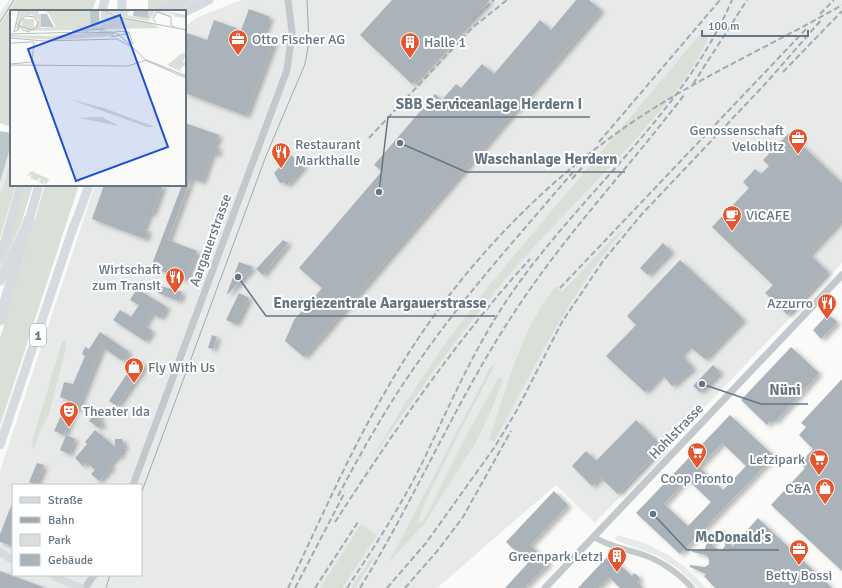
<svg xmlns="http://www.w3.org/2000/svg" width="842" height="588" font-family="Signika,sans-serif">
  <style>
    .built { fill: #e8e9e9; fill-rule: evenodd }
    .green { fill: #dadfd7 }
    .water { fill: #bbc7cb }
    .building { fill: #aab3b9; fill-rule: evenodd; filter: url(#shadow) }
    .lines { fill: none; stroke-linecap: round; stroke-linejoin: round }
    .minor { stroke: #c3c8cc; stroke-width: 6 }
    .tertiary { stroke: #c3c8cc; stroke-width: 7 }
    .secondary { stroke: #d6dbdf; stroke-width: 8 }
    .primary { stroke: #d6dbdf; stroke-width: 9 }
    .motorway { stroke: #d6dbdf; stroke-width: 11 }
    .tram { stroke: #a2aab0; stroke-width: 1 }
    .rail { stroke: #a2aab0; stroke-width: 2; stroke-dasharray: 6 3; stroke-linecap: butt }
    .labels { text-anchor: middle; stroke-width: 4; stroke-linejoin: round; paint-order: stroke }
    .shield { fill: #fff; stroke: #939fa8; stroke-width: 1 }
    .shield-label { font-size: 13px; font-weight: bold; fill: #657683 }
    .poi-label { font-size: 14px; fill: #657683; stroke: #fff; text-anchor: start }
    .street-label { font-size: 14px; fill: #657683; stroke: #fff }
    .inset-road { fill: none; stroke: #b5bdc2; stroke-width: 1 }
    .view { fill: #1d4ed8; fill-opacity: 0.15; stroke: #1d4ed8; stroke-width: 2 }
    .inset-edge { fill: none; stroke: #657683; stroke-width: 2 }
    .leader { fill: none; stroke: #657683; stroke-width: 1.5 }
    .callout-dot { fill: #657683; stroke: #fff; stroke-width: 1.5 }
    .callout-label { font-size: 15px; text-anchor: middle; font-weight: bold; fill: #657683; stroke: #fff; stroke-width: 4; stroke-linejoin: round; paint-order: stroke }
  </style>
  <defs>
    <filter id="shadow"><feDropShadow dx="4" dy="2.5" stdDeviation="2" flood-color="#0004"/></filter>
  </defs>
  <rect width="100%" height="100%" fill="#fafaf8"/>
  <!-- built -->
  <path class="built" d="M 9,0 L 17,0 L 0,25 L 0,13 Z
    M 241,0 L 842,0 L 842,263 L 595,523 L 556,485 L 437,588 L 0,588 L 0,471 L 95,185 L 185,185 L 185,26 L 196,18 ZM 13,485 L 141,485 L 141,575 L 13,575 Z
    M 11,145 L 11,161 L 2,191 L 0,191 L 0,182 Z
    M 618,535 L 647,544 L 670,556 L 686,568 L 706,588 L 698,588 L 679,569 L 656,555 L 617,541 L 615,538 Z"/>
  <!-- green -->
  <path class="green" d="M 17,0 L 96,0 L 92,11 L 11,11 L 11,127 L 0,123 L 0,25 Z
    M 148,0 L 199,0 L 180,11 L 148,11 Z
    M 702,32 L 708,39 C 700,53 693,68 683,81 C 636,145 576,200 523,259 C 466,323 417,394 368,464 L 406,402 L 447,341 L 491,283 Z
    M 11,161 L 11,185 L 16,185 L 0,238 L 0,191 L 2,191 Z
    M 26,185 L 33,185 L 21,224 L 0,272 C 0,245 17,210 26,185 Z
    M 45,185 L 79,185 L 0,426 L 0,338 Z
    M 620,231 L 622,232 C 568,295 533,370 494,442 L 489,440 C 507,388 520,330 556,286 L 562,292 Z
    M 66,340 L 66,347 L 49,414 L 40,431 L 34,449 L 31,445 L 62,342 Z
    M 496,363 L 457,437 L 425,502 L 418,522 L 420,523 L 424,520 L 465,438 L 499,377 L 503,380 L 490,413 L 476,442 L 424,524 L 389,562 L 490,368 Z
    M 361,524 L 377,535 L 342,588 L 320,588 Z
    M 372,557 L 374,558 L 355,588 L 351,588 Z"/>
  <!-- water -->
  <path class="water" d="M 0,131 L 11,133 L 11,145 L 0,182 Z"/>
  <!-- building -->
  <path class="building" d="M 392,0 L 490,0 L 412,84 L 360,35 Z
    M 576,0 L 589,0 L 601,10 L 304,357 L 285,341 L 294,320 L 322,288 L 299,268 L 382,171 L 374,165 L 435,94 L 442,100 L 456,84 L 461,88 L 482,64 L 494,74 L 540,20 L 551,30 Z
    M 249,9 L 270,17 L 262,38 L 274,42 L 246,116 L 185,93 L 185,39 L 187,33 L 207,40 L 214,20 L 241,30 Z
    M 185,123 L 219,135 L 214,147 L 219,148 L 217,155 L 212,153 L 202,182 L 191,178 L 168,240 L 197,251 L 186,280 L 151,267 L 182,185 L 185,185 Z
    M 789,133 L 842,183 L 842,219 L 809,254 L 828,272 L 788,315 L 765,293 L 773,285 L 712,227 L 749,188 L 743,182 L 755,169 L 761,174 L 769,166 L 763,160 Z
    M 291,155 L 304,166 L 287,185 L 284,182 L 280,183 L 274,173 Z
    M 104,185 L 163,185 L 152,214 L 149,214 L 143,229 L 148,231 L 145,239 L 92,219 Z
    M 283,240 L 288,243 L 263,275 L 256,269 Z
    M 663,243 L 671,251 L 648,275 L 640,268 Z
    M 680,260 L 743,319 L 705,359 L 689,346 L 681,354 L 693,368 L 672,386 L 662,374 L 645,392 L 606,356 L 636,325 L 627,316 Z
    M 239,262 L 253,267 L 228,294 L 227,293 Z
    M 161,286 L 182,292 L 179,301 L 158,293 Z
    M 137,289 L 167,307 L 160,318 L 152,313 L 144,325 L 152,331 L 145,341 L 113,320 L 120,310 L 131,317 L 139,305 L 130,300 Z
    M 239,293 L 249,298 L 236,324 L 226,320 Z
    M 828,314 L 837,322 L 821,339 L 813,330 Z
    M 100,332 L 129,352 L 123,361 L 102,347 L 77,410 L 75,409 L 64,435 L 54,431 L 68,400 L 60,397 L 64,382 L 73,384 L 85,356 L 82,354 L 85,347 L 89,349 Z
    M 212,335 L 217,337 L 213,349 L 208,348 Z
    M 791,347 L 819,373 L 776,421 L 770,421 L 767,425 L 741,400 Z
    M 136,360 L 145,366 L 117,406 L 109,401 Z
    M 713,365 L 720,372 L 700,392 L 693,386 Z
    M 842,379 L 842,571 L 771,505 L 805,468 L 800,463 L 813,449 L 799,435 L 806,427 L 801,423 Z
    M 95,412 L 101,416 L 98,420 L 103,422 L 99,428 L 89,421 Z
    M 730,415 L 774,456 L 680,554 L 636,513 ZM 722,443 L 746,466 L 723,490 L 699,467 ZM 687,479 L 711,502 L 688,526 L 664,504 Z
    M 636,420 L 663,447 L 618,494 L 600,477 L 592,486 L 572,466 L 586,451 L 596,461 Z
    M 95,430 L 115,447 L 115,439 L 122,439 L 125,448 L 122,449 L 120,457 L 117,456 L 109,465 L 112,467 L 99,481 L 91,474 L 95,470 L 86,462 L 83,466 L 75,458 L 87,444 L 85,442 Z
    M 66,435 L 75,439 L 69,454 L 60,450 Z
    M 37,463 L 44,465 L 36,485 L 29,482 Z
    M 554,491 L 568,505 L 530,545 L 549,563 L 524,588 L 505,588 L 528,563 L 506,542 Z
    M 13,501 L 13,546 L 0,542 L 0,534 Z
    M 758,518 L 761,521 L 832,588 L 715,588 L 704,576 L 706,574 L 690,567 L 690,565 L 705,567 L 709,564 L 709,559 L 706,555 L 692,552 L 692,551 L 705,549 L 707,542 L 707,536 L 709,538 L 710,535 L 724,530 L 732,547 ZM 723,532 L 725,546 L 722,550 L 717,550 L 711,543 Z
    M 609,555 L 632,576 L 634,573 L 638,576 L 640,579 L 637,582 L 643,588 L 620,588 L 609,577 L 598,588 L 578,588 Z
    M 0,571 L 43,587 L 43,588 L 0,588 Z"/>
  <g class="lines">
    <!-- minor -->
    <path class="minor" d="M 594,537 C 610,547 626,549 644,555 C 661,561 680,574 692,588"/>
    <!-- tertiary -->
    <path class="tertiary" d="M 133,485 L 287,70 L 292,32 L 288,0
      M 85,588 L 94,575
      M 545,588 L 842,275"/>
    <!-- secondary -->
    <path class="secondary" d="M 0,552 L 13,560
      M 52,575 L 80,588"/>
    <!-- primary -->
    <path class="primary" d="M 102,11 L 105,0
      M 122,11 L 122,0
      M 160,11 L 185,0
      M 185,12 L 209,0
      M 0,258 L 21,185
      M 0,281 L 29,220 L 39,185
      M 0,445 L 74,225 L 78,216 L 89,185"/>
    <!-- motorway -->
    <path class="motorway" d="M 0,320 L 29,220"/>
    <!-- tram -->
    <path class="tram" d="M 0,22 L 14,0
      M 141,494 L 266,156 L 305,64 L 309,42 L 307,0
      M 106,588 L 110,575"/>
    <!-- rail -->
    <path class="rail" d="M 820,14 L 834,0
      M 472,20 L 494,0
      M 783,72 L 842,11
      M 693,84 L 747,0
      M 369,138 L 472,28 L 507,0
      M 599,142 L 720,0
      M 572,179 L 592,156
      M 560,288 L 808,27
      M 338,496 C 364,447 391,399 424,354 C 469,290 522,232 573,172
      M 335,522 C 394,431 457,339 530,259
      M 288,588 C 320,521 350,451 388,387 C 446,286 526,197 621,130 C 690,81 769,47 842,5
      M 295,588 L 345,492
      M 315,588 L 358,522
      M 347,588 C 375,546 403,503 425,457 C 451,402 475,347 509,297 C 579,194 682,116 732,0
      M 360,588 C 414,501 454,405 510,319 C 561,239 627,170 684,95
      M 387,588 L 426,543 L 494,448 L 517,410 L 562,322 L 603,261 L 642,214 L 767,82 L 822,19
      M 405,588 L 438,550 L 463,517 L 511,431"/>
  </g>
  <!-- icons -->
  <defs>
    <symbol id="office-pin" viewBox="-11 -11 22 30"><path d="M0 17L-7.5 6A9.5 9.5 0 1 1 7.5 6Z" fill="#e4572e" stroke="#fff"/><path d="M-6-3h4V-5.5h4V-3h4V5H-6ZM-1-4.5V-3h2v-1.5ZM-6 0V1H6V0Z" fill="#fff"/></symbol>
    <symbol id="building-pin" viewBox="-11 -11 22 30"><path d="M0 17L-7.5 6A9.5 9.5 0 1 1 7.5 6Z" fill="#e4572e" stroke="#fff"/><path d="M-4-6H4V6H1V3H-1V6H-4ZM-2.5-4.3h1.7v1.8h-1.7ZM.8-4.3h1.7v1.8H.8ZM-2.5-1h1.7V.8h-1.7ZM.8-1h1.7V.8H.8Z" fill="#fff"/></symbol>
    <symbol id="restaurant-pin" viewBox="-11 -11 22 30"><path d="M0 17L-7.5 6A9.5 9.5 0 1 1 7.5 6Z" fill="#e4572e" stroke="#fff"/><path d="M-5-6h1v4h1v-4h1v4h1v-4h1v5L-1.5 .5V6h-2V.5L-5-1ZM5-6V6H3V1.5H1.5Q1.5-4 5-6Z" fill="#fff"/></symbol>
    <symbol id="cafe-pin" viewBox="-11 -11 22 30"><path d="M0 17L-7.5 6A9.5 9.5 0 1 1 7.5 6Z" fill="#e4572e" stroke="#fff"/><path d="M-5.5-4.5H6V0H3Q3 3.5 0 3.5H-2.5Q-5.5 3.5-5.5 0ZM3-3.2v2h1.7v-2ZM-6 4.5H4V6H-6Z" fill="#fff"/></symbol>
    <symbol id="shop-pin" viewBox="-11 -11 22 30"><path d="M0 17L-7.5 6A9.5 9.5 0 1 1 7.5 6Z" fill="#e4572e" stroke="#fff"/><path d="M-5-2.5h2.3a2.7 3.5 0 0 1 5.4 0H5L5.5 6h-11ZM-1.5-2.5h3a1.5 2.3 0 0 0-3 0Z" fill="#fff"/></symbol>
    <symbol id="theatre-pin" viewBox="-11 -11 22 30"><path d="M0 17L-7.5 6A9.5 9.5 0 1 1 7.5 6Z" fill="#e4572e" stroke="#fff"/><path d="M-5-5.5Q0-4 5-5.5V0Q5 5 0 6Q-5 5-5 0ZM-3.3-2.5H-1v1.5H-3.3ZM1-2.5H3.3v1.5H1ZM-2.8 1Q0 5.5 2.8 1Z" fill="#fff"/></symbol>
    <symbol id="supermarket-pin" viewBox="-11 -11 22 30"><path d="M0 17L-7.5 6A9.5 9.5 0 1 1 7.5 6Z" fill="#e4572e" stroke="#fff"/><path d="M-6-5.5h2.5l.6 2H6L4.5 2H-2.5L-4.4-4H-6ZM-1.5 3.2a1.3 1.3 0 1 0 .1 0ZM3 3.2a1.3 1.3 0 1 0 .1 0Z" fill="#fff"/></symbol>
  </defs>
  <g fill-rule="evenodd">
    <use href="#office-pin" x="227" y="28" width="22" height="30"/>
    <use href="#building-pin" x="399" y="31" width="22" height="30"/>
    <use href="#office-pin" x="787" y="127" width="22" height="30"/>
    <use href="#restaurant-pin" x="270" y="141" width="22" height="30"/>
    <use href="#cafe-pin" x="721" y="204" width="22" height="30"/>
    <use href="#restaurant-pin" x="164" y="266" width="22" height="30"/>
    <use href="#restaurant-pin" x="816" y="292" width="22" height="30"/>
    <use href="#shop-pin" x="123" y="356" width="22" height="30"/>
    <use href="#theatre-pin" x="58" y="400" width="22" height="30"/>
    <use href="#supermarket-pin" x="686" y="441" width="22" height="30"/>
    <use href="#supermarket-pin" x="808" y="448" width="22" height="30"/>
    <use href="#shop-pin" x="814" y="477" width="22" height="30"/>
    <use href="#office-pin" x="788" y="538" width="22" height="30"/>
    <use href="#building-pin" x="606" y="545" width="22" height="30"/>
  </g>
  <g class="labels">
    <!-- shield labels -->
    <rect class="shield" x="30" y="324" width="16" height="22" rx="3"/>
    <g class="shield-label">
      <text x="38" y="340">1</text>
    </g>
    <!-- poi labels -->
    <g class="poi-label">
      <text x="252" y="44">Otto Fischer AG</text>
      <text x="424" y="47">Halle 1</text>
      <text x="784" y="135" text-anchor="end">Genossenschaft<tspan x="784" dy="16">Veloblitz</tspan></text>
      <text x="295" y="149">Restaurant<tspan x="295" dy="16">Markthalle</tspan></text>
      <text x="746" y="220">ViCAFE</text>
      <text x="161" y="274" text-anchor="end">Wirtschaft<tspan x="161" dy="16">zum Transit</tspan></text>
      <text x="813" y="308" text-anchor="end">Azzurro</text>
      <text x="148" y="372">Fly With Us</text>
      <text x="83" y="416">Theater Ida</text>
      <text x="805" y="464" text-anchor="end">Letzipark</text>
      <text x="697" y="483" text-anchor="middle">Coop Pronto</text>
      <text x="811" y="493" text-anchor="end">C&amp;A</text>
      <text x="603" y="561" text-anchor="end">Greenpark Letzi</text>
      <text x="799" y="580" text-anchor="middle">Betty Bossi</text>
    </g>
    <!-- street labels -->
    <g class="street-label">
      <text transform="translate(210 240) rotate(-70)" y="5">Aargauerstrasse</text>
      <text transform="translate(676 431) rotate(-46)" y="5">Hohlstrasse</text>
    </g>
  </g>
  <!-- overview -->
  <g transform="translate(10 10)">
    <rect width="176" height="176" fill="#fafaf8"/>
    <path d="M 10,0 L 30,0 L 28,4 L 31,4 L 31,18 L 46,17 L 39,4 L 34,0 L 81,0 L 81,16 L 91,16 L 91,0 L 93,0 L 108,7 L 139,12 L 150,18 L 19,21 L 11,16 L 13,9 L 24,9 L 24,20 L 28,10 L 22,5 L 14,6 L 8,20 L 6,18 ZM 95,0 L 120,0 L 117,4 L 119,6 L 138,8 L 140,0 L 145,0 L 139,11 L 110,6 ZM 147,0 L 163,6 L 166,5 L 149,0 L 176,5 L 176,8 L 161,6 L 146,2 L 141,10 L 143,4 ZM 89,20 L 104,21 L 104,26 L 45,30 L 0,27 L 0,25 L 39,26 L 89,22 ZM 172,43 L 176,44 L 173,52 L 176,54 L 170,59 L 172,62 L 157,55 ZM 59,89 L 94,98 L 145,117 L 137,117 ZM 92,107 L 109,116 L 69,108 L 84,107 ZM 21,161 L 39,169 L 38,172 L 35,175 L 34,170 L 33,174 L 29,172 L 31,169 L 29,168 L 28,171 L 20,168 L 22,165 L 17,166 Z" fill="#dadfd7"/>
    <path d="M 124,0 L 139,0 L 138,8 L 123,6 ZM 89,1 L 90,15 L 81,16 L 80,1 ZM 31,4 L 37,4 L 44,17 L 31,17 Z" fill="#bbc7cb"/>
    <path class="inset-road" d="M 93,0 L 109,7 L 176,20M 146,13 L 143,9 L 147,2 L 161,7 L 161,15 L 165,17M 10,16 L 13,20 L 20,22M 62,21 L 95,19M 105,21 L 119,22 L 123,34M 4,22 L 9,0M 5,22 L 8,20 L 9,19 L 9,13 L 11,10 L 16,6 L 24,7 L 28,13 L 26,18 L 21,20 L 9,16 L 6,13M 76,22 L 107,23 L 137,51 L 176,68M 0,24 L 78,22M 101,27 L 120,23M 0,28 L 34,31 L 107,29 L 120,36M 1,33 L 23,32M 0,54 L 22,52 L 24,32M 0,55 L 118,56 L 137,50 L 176,66"/>
    <path class="view" d="M 110,5 L 158,137 L 66,171 L 18,39 Z"/>
    <rect width="176" height="176" class="inset-edge"/>
  </g>
  <!-- callouts -->
  <path class="leader" d="M379 192L388 117H590M400 143L466 172H625M238 277L266 316H495M702 384L761 404H808M653 514L687 550H779"/>
  <g class="callout-dot">
    <circle cx="379" cy="192" r="4"/>
    <circle cx="400" cy="143" r="4"/>
    <circle cx="238" cy="277" r="4"/>
    <circle cx="702" cy="384" r="4"/>
    <circle cx="653" cy="514" r="4"/>
  </g>
  <g class="callout-label">
    <text x="489" y="109">SBB Serviceanlage Herdern I</text>
    <text x="546" y="164">Waschanlage Herdern</text>
    <text x="380" y="308">Energiezentrale Aargauerstrasse</text>
    <text x="785" y="395">Nüni</text>
    <text x="733" y="542">McDonald's</text>
  </g>
  <!-- legend -->
  <rect x="12" y="484" width="130" height="92" fill="#ffffff" stroke="#c1c8cd"/>
  <rect x="20" y="497" width="20" height="6" fill="#d6dbdf" stroke="#c1c8cd"/>
  <text x="48" y="504" font-size="12" fill="#657683">Straße</text>
  <rect x="20" y="517" width="20" height="6" fill="#a2aab0" stroke="#c1c8cd"/>
  <text x="48" y="524" font-size="12" fill="#657683">Bahn</text>
  <rect x="20" y="534" width="20" height="12" fill="#dadfd7" stroke="#c1c8cd"/>
  <text x="48" y="544" font-size="12" fill="#657683">Park</text>
  <rect x="20" y="554" width="20" height="12" fill="#aab3b9" stroke="#c1c8cd"/>
  <text x="48" y="564" font-size="12" fill="#657683">Gebäude</text>
  <!-- scale -->
  <path d="M702 30v6h106v-6" fill="none" stroke="#657683" stroke-width="2"/>
  <text x="708" y="30" font-size="12" fill="#657683" stroke="#ffffff" stroke-width="3" paint-order="stroke">100 m</text>
</svg>
